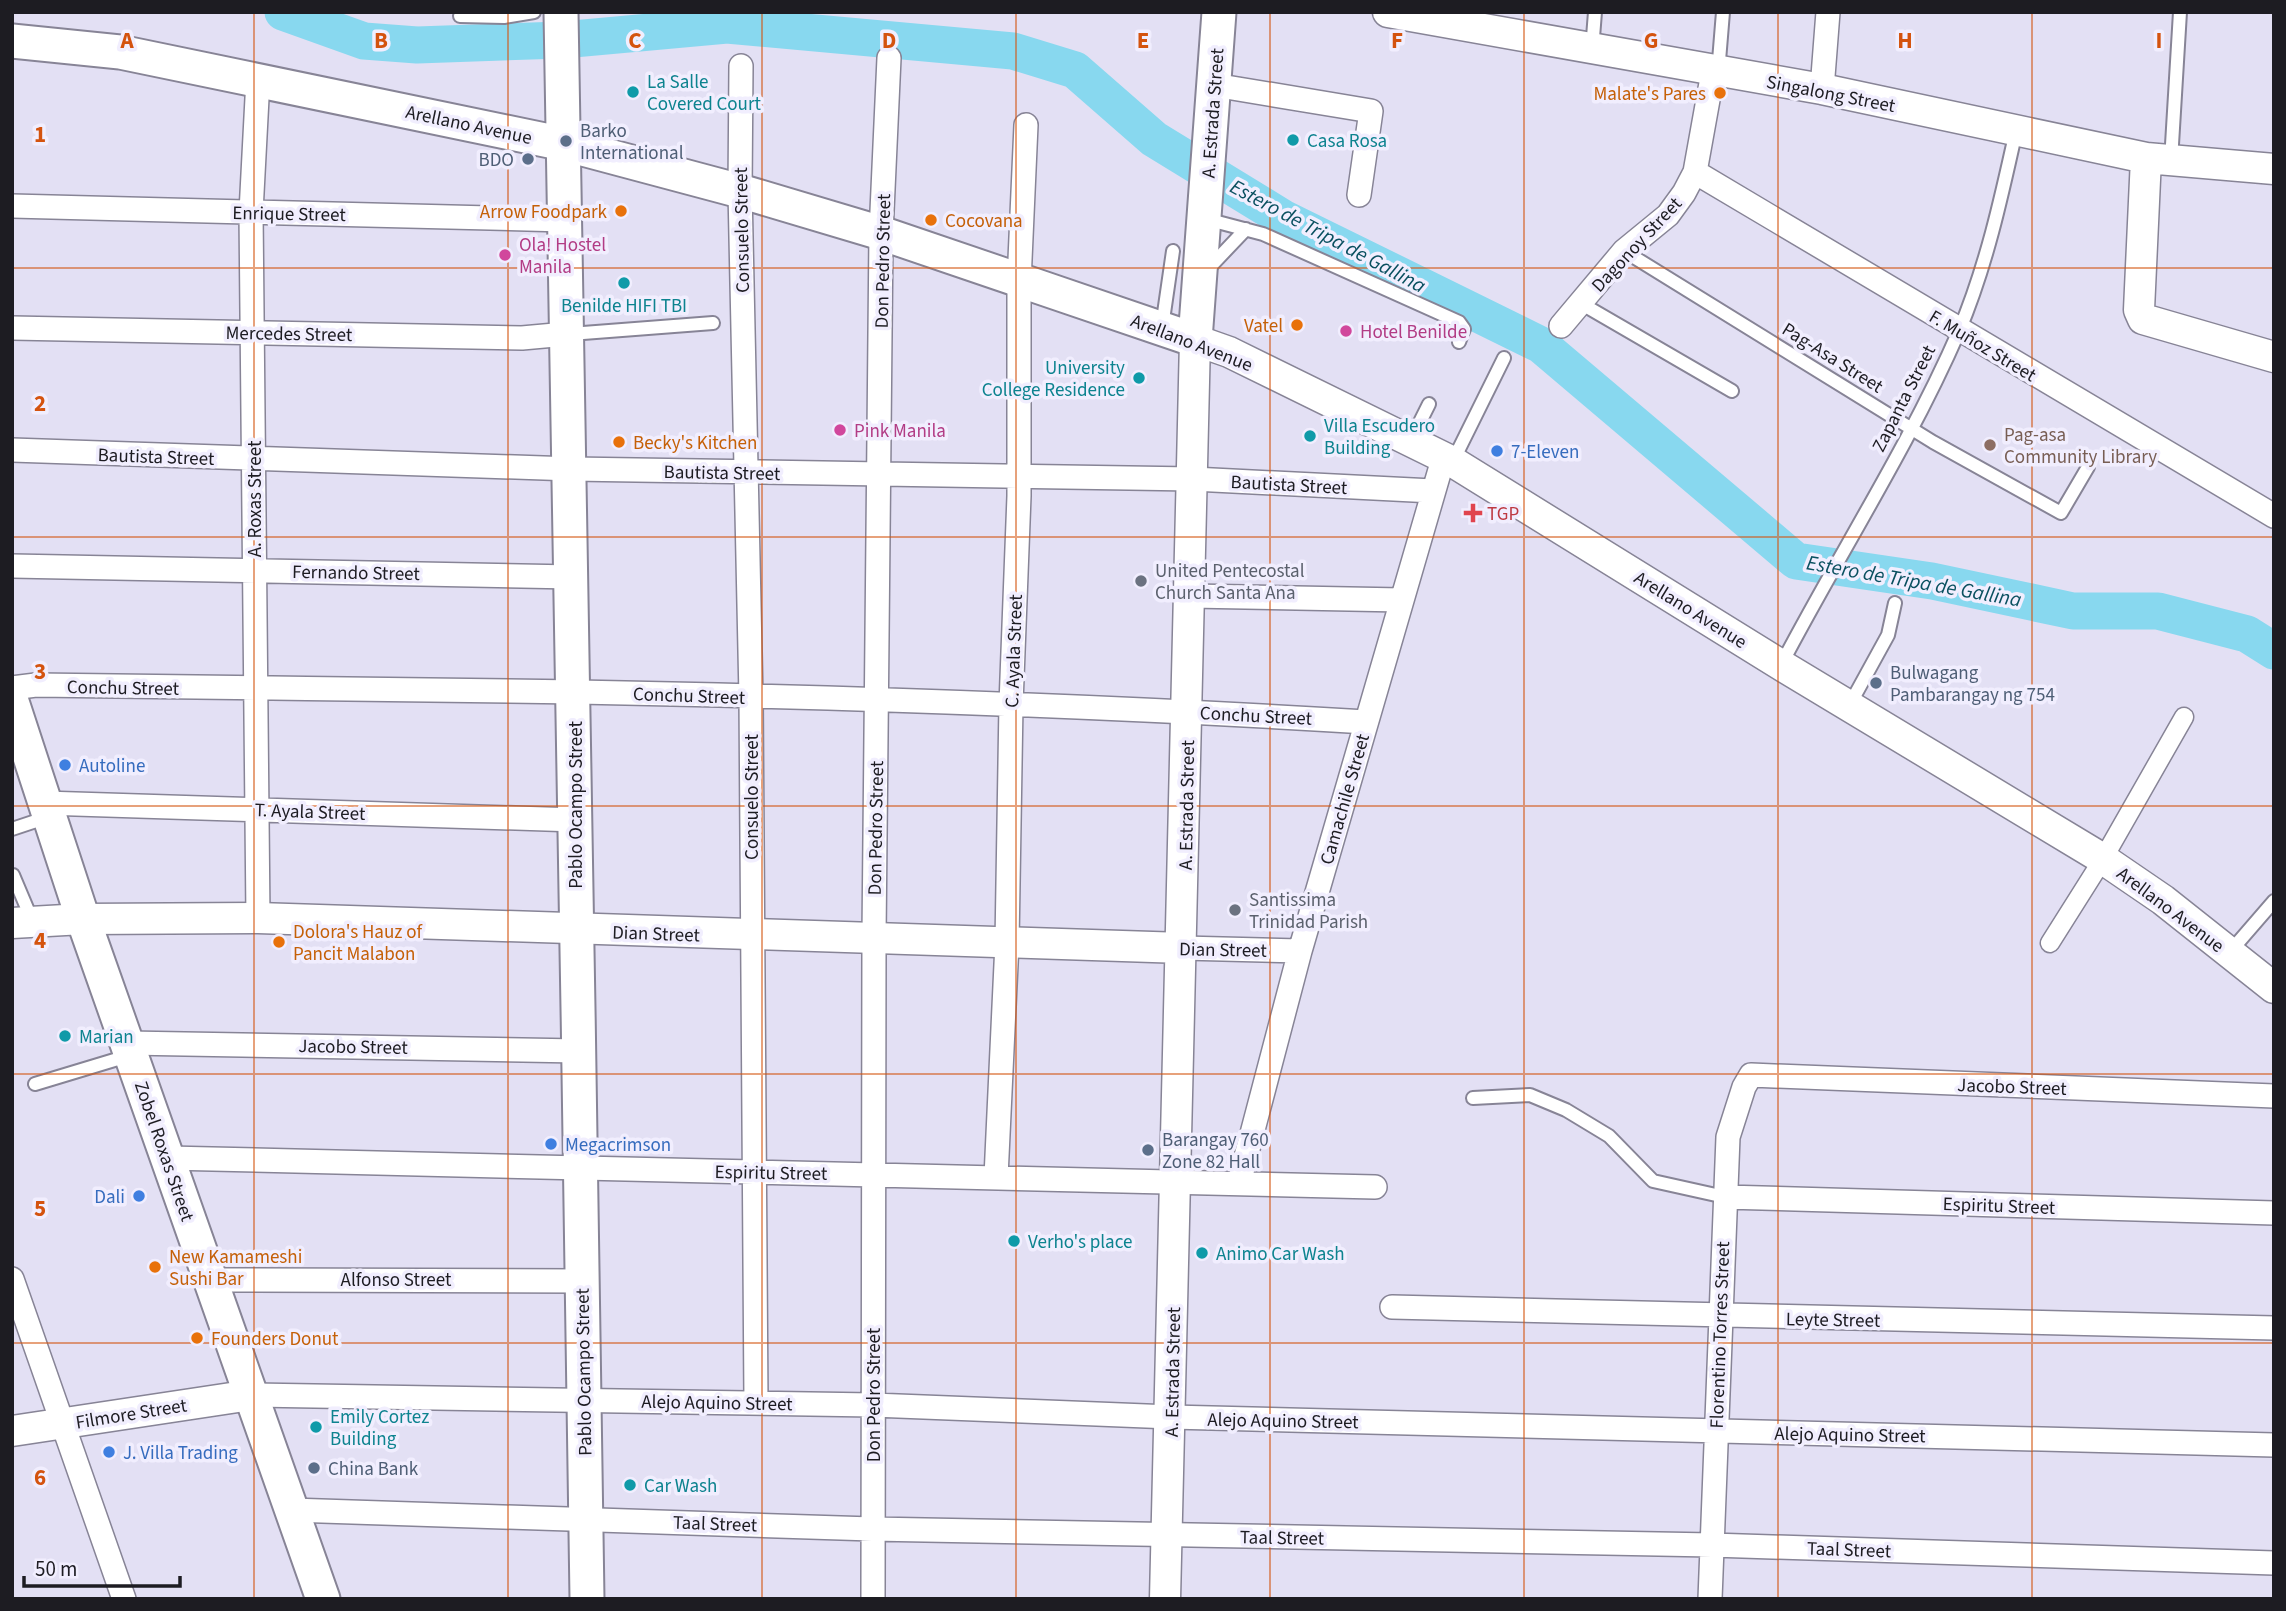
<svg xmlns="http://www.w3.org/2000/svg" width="2286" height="1611" font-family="'Source Sans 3',sans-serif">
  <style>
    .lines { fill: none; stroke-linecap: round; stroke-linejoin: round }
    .river { stroke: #88d8ef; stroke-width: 37 }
    .service-casing { stroke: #878496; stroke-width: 16 }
    .pedestrian-casing { stroke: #878496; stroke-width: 21 }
    .minor-casing { stroke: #878496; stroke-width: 26 }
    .tertiary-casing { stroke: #878496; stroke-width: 33 }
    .secondary-casing { stroke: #878496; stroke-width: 37 }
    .service { stroke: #fff; stroke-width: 12 }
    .pedestrian { stroke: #fff; stroke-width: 18 }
    .minor { stroke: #fff; stroke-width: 23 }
    .tertiary { stroke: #fff; stroke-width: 30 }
    .secondary { stroke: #fff; stroke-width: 33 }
    .grid { fill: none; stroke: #d4530e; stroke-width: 2; stroke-opacity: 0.55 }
    .culture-dot { fill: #0f9aa8; stroke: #f1eefe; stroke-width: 2.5 }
    .food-dot { fill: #e8710a; stroke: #f1eefe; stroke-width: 2.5 }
    .service-dot { fill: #5c6f8a; stroke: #f1eefe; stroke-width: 2.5 }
    .hotel-dot { fill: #d1479c; stroke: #f1eefe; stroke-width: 2.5 }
    .education-dot { fill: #8d6e63; stroke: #f1eefe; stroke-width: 2.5 }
    .shop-dot { fill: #3f7fe0; stroke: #f1eefe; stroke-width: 2.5 }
    .health-dot { fill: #e0444e; stroke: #f1eefe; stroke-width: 2.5 }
    .worship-dot { fill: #6b7280; stroke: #f1eefe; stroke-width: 2.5 }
    .labels { text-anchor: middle; stroke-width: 7; stroke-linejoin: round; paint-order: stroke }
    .culture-label { font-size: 19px; fill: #0d838f; stroke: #f1eefe; text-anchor: start }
    .food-label { font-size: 19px; fill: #c56008; stroke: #f1eefe; text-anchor: start }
    .street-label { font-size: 19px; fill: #1d1c22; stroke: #f1eefe }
    .service-label { font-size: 19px; fill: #4e5e75; stroke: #f1eefe; text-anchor: start }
    .hotel-label { font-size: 19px; fill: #b23c85; stroke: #f1eefe; text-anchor: start }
    .education-label { font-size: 19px; fill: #785e54; stroke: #f1eefe; text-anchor: start }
    .shop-label { font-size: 19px; fill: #366cbe; stroke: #f1eefe; text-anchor: start }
    .health-label { font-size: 19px; fill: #be3a42; stroke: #f1eefe; text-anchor: start }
    .worship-label { font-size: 19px; fill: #5b616d; stroke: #f1eefe; text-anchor: start }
    .water-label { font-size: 21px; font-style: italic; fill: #0a5060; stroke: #f1eefe }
    .grid-label { font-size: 23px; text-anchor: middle; font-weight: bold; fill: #d4530e; stroke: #f1eefe; stroke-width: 7; stroke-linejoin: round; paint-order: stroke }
  </style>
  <rect width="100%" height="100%" fill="#e3e0f4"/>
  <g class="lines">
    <!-- river -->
    <path class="river" d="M 283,12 L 364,41 L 417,45 L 562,40 L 727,25 L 1013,51 L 1075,70 L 1154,139 L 1283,218 L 1541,345 L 1796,561 L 1932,581 L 2073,611 L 2158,611 L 2247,634 L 2274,651"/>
    <defs>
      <path id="service" d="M 460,16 L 504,17 L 534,12
        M 1592,50 L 1595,12
        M 1718,73 L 1723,12
        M 2171,161 L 2180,12
        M 1206,219 L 1263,234 L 1459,322 L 1464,329 L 1459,342
        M 1624,251 L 1933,442 L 2061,513 L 2088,467
        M 1208,269 L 1246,229
        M 1582,304 L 1732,391
        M 1162,327 L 1173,251
        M 570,334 L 713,323
        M 1411,440 L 1429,404
        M 1453,461 L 1504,358
        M 1781,665 C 1839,554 1909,446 1959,331 C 1986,267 2001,199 2016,131
        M 1849,706 L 1888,635 L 1895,603
        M 12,829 L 48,817
        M 13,875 L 32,920
        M 2229,953 L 2274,901
        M 35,1084 L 131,1055
        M 1473,1098 L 1530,1095 L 1566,1110 L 1609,1136 L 1653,1181 L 1725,1197"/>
      <path id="pedestrian" d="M 2050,943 L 2103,859 L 2184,717"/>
      <path id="minor" d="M 741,66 L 740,191 L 751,697 L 756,1402
        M 1214,85 L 1371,111 L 1359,195
        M 1822,89 L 1828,12
        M 1695,172 L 2274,516
        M 12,206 L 565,220
        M 1561,326 L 1624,251 L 1668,215 L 1684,193 L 1695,172 L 1713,72
        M 12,328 L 522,338 L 566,334
        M 12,450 L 572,469 L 1193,479 L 1433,491
        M 12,566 L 573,577
        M 1191,596 L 1402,600
        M 12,688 L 36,685 C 217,689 397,688 578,692 C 841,697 1104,706 1366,722
        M 44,803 L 576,820
        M 258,918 L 251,212 L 258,79
        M 1183,948 L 1300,951
        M 128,1043 L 579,1051
        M 168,1158 L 1375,1187
        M 996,1177 L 1007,943 L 1011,704 L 1019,496 L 1019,282 L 1026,125
        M 1239,1183 L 1300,951 L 1444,456
        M 1725,1197 L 2274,1213
        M 12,1279 L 124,1599
        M 210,1280 L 582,1281
        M 1392,1307 L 2274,1328
        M 251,1395 L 873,1405 L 1171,1417 L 2274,1445
        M 291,1510 L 872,1529 L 1712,1545 L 2274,1563
        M 873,1599 L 874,937 L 881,233 L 889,58
        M 1710,1599 L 1728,1137 L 1744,1087 L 1751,1075 L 2274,1096"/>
      <path id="tertiary" d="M 1388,12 L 1822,89 L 2146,158 L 2274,169
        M 2146,158 L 2139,310 L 2143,319 L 2274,357
        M 12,923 L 83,919 L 258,918 L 1183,948
        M 12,1431 L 251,1395
        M 1165,1599 L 1195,340 L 1229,352 L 1453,462 L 1781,665 L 2103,859 L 2163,900 L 2274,988"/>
      <path id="secondary" d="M 561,12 C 573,541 578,1070 587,1599
        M 12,41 L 120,52 L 564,144 L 740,191 L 881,233 L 1195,340 L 1219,12
        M 12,702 L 83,919 L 323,1599"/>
    </defs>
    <!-- service casing -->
    <use href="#service" class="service-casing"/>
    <!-- pedestrian casing -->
    <use href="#pedestrian" class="pedestrian-casing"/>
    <!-- minor casing -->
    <use href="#minor" class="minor-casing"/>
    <!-- tertiary casing -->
    <use href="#tertiary" class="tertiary-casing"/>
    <!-- secondary casing -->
    <use href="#secondary" class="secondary-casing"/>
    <!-- service -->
    <use href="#service" class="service"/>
    <!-- pedestrian -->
    <use href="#pedestrian" class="pedestrian"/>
    <!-- minor -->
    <use href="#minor" class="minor"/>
    <!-- tertiary -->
    <use href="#tertiary" class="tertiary"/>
    <!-- secondary -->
    <use href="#secondary" class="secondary"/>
  </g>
  <!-- grid -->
  <path class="grid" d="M 254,12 L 254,1599M 508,12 L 508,1599M 762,12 L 762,1599M 1016,12 L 1016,1599M 1270,12 L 1270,1599M 1524,12 L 1524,1599M 1778,12 L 1778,1599M 2032,12 L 2032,1599M 12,268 L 2274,268M 12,537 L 2274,537M 12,806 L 2274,806M 12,1074 L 2274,1074M 12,1343 L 2274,1343"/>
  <!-- markers -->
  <g class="culture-dot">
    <circle cx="633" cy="92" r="7"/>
    <circle cx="1293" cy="140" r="7"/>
    <circle cx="624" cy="283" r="7"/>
    <circle cx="1139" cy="378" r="7"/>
    <circle cx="1310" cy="436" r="7"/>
    <circle cx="65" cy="1036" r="7"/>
    <circle cx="1014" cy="1241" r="7"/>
    <circle cx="1202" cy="1253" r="7"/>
    <circle cx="316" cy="1427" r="7"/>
    <circle cx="630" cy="1485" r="7"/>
  </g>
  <g class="food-dot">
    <circle cx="1720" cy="93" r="7"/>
    <circle cx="621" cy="211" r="7"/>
    <circle cx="931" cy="220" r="7"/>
    <circle cx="1297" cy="325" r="7"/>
    <circle cx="619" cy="442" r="7"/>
    <circle cx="279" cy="942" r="7"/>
    <circle cx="155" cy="1267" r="7"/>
    <circle cx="197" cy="1338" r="7"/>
  </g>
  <g class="service-dot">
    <circle cx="566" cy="141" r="7"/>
    <circle cx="528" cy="159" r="7"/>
    <circle cx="1876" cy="683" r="7"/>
    <circle cx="1148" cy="1150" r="7"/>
    <circle cx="314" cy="1468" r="7"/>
  </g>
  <g class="hotel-dot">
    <circle cx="505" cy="255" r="7"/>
    <circle cx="1346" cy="331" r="7"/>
    <circle cx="840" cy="430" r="7"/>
  </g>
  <circle class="education-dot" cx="1990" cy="445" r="7"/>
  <g class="shop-dot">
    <circle cx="1497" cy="451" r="7"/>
    <circle cx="65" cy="765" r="7"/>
    <circle cx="551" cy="1144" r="7"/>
    <circle cx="139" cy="1196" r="7"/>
    <circle cx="109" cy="1452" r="7"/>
  </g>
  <path class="health-dot" d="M1469.5 502.5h7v7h7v7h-7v7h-7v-7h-7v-7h7z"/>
  <g class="worship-dot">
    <circle cx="1141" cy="581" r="7"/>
    <circle cx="1235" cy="910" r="7"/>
  </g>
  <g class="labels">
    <!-- culture labels -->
    <g class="culture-label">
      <text x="647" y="88">La Salle<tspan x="647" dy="22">Covered Court</tspan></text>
      <text x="1307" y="147">Casa Rosa</text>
      <text x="624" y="312" text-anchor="middle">Benilde HIFI TBI</text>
      <text x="1125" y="374" text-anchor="end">University<tspan x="1125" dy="22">College Residence</tspan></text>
      <text x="1324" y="432">Villa Escudero<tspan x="1324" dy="22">Building</tspan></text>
      <text x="79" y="1043">Marian</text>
      <text x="1028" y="1248">Verho's place</text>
      <text x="1216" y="1260">Animo Car Wash</text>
      <text x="330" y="1423">Emily Cortez<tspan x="330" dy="22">Building</tspan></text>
      <text x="644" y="1492">Car Wash</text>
    </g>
    <!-- food labels -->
    <g class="food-label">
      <text x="1706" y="100" text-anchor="end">Malate's Pares</text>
      <text x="607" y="218" text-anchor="end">Arrow Foodpark</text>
      <text x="945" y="227">Cocovana</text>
      <text x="1283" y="332" text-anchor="end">Vatel</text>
      <text x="633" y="449">Becky's Kitchen</text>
      <text x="293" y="938">Dolora's Hauz of<tspan x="293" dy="22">Pancit Malabon</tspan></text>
      <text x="169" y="1263">New Kamameshi<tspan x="169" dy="22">Sushi Bar</tspan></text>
      <text x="211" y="1345">Founders Donut</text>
    </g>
    <!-- street labels -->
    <g class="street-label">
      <text transform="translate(1831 93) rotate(11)" y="7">Singalong Street</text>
      <text transform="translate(1212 113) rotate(-86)" y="7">A. Estrada Street</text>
      <text transform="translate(469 124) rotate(12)" y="7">Arellano Avenue</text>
      <text transform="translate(289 213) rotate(1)" y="7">Enrique Street</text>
      <text transform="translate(741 230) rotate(-91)" y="7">Consuelo Street</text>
      <text transform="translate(1636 244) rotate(-47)" y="7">Dagonoy Street</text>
      <text transform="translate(882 261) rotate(-89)" y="7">Don Pedro Street</text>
      <text transform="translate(289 333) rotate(1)" y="7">Mercedes Street</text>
      <text transform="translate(1192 342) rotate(21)" y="7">Arellano Avenue</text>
      <text transform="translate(1983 345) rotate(31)" y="7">F. Muñoz Street</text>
      <text transform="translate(1833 357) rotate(32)" y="7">Pag-Asa Street</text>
      <text transform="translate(1903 398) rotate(-63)" y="7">Zapanta Street</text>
      <text transform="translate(156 456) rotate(2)" y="7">Bautista Street</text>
      <text transform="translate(722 472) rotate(1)" y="7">Bautista Street</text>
      <text transform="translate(1289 484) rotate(3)" y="7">Bautista Street</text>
      <text transform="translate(254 499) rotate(-90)" y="7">A. Roxas Street</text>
      <text transform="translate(356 572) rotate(1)" y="7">Fernando Street</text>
      <text transform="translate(1691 609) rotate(32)" y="7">Arellano Avenue</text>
      <text transform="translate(1013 651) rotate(-88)" y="7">C. Ayala Street</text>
      <text transform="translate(123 687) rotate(1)" y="7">Conchu Street</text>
      <text transform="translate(689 695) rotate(2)" y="7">Conchu Street</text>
      <text transform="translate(1256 715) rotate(3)" y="7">Conchu Street</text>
      <text transform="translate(751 797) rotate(-90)" y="7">Consuelo Street</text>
      <text transform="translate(1344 799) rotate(-74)" y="7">Camachile Street</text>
      <text transform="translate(575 805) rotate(-90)" y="7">Pablo Ocampo Street</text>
      <text transform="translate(1186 805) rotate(-89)" y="7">A. Estrada Street</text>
      <text transform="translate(310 811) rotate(2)" y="7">T. Ayala Street</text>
      <text transform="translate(875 828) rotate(-89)" y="7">Don Pedro Street</text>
      <text transform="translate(2171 909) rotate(37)" y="7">Arellano Avenue</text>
      <text transform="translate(656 933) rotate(2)" y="7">Dian Street</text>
      <text transform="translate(1223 949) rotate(1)" y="7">Dian Street</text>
      <text transform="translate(353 1046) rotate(1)" y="7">Jacobo Street</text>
      <text transform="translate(2012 1086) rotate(2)" y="7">Jacobo Street</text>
      <text transform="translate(165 1151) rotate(71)" y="7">Zobel Roxas Street</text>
      <text transform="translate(771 1172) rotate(1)" y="7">Espiritu Street</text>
      <text transform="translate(1999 1205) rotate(2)" y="7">Espiritu Street</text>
      <text x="396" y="1286">Alfonso Street</text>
      <text transform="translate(1833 1319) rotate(1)" y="7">Leyte Street</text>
      <text transform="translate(1719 1335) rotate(-88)" y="7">Florentino Torres Street</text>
      <text transform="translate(583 1372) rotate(-91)" y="7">Pablo Ocampo Street</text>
      <text transform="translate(1172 1372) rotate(-89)" y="7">A. Estrada Street</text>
      <text transform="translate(873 1395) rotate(-90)" y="7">Don Pedro Street</text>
      <text transform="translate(717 1402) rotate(1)" y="7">Alejo Aquino Street</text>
      <text transform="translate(131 1413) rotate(-9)" y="7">Filmore Street</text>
      <text transform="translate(1283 1420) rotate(1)" y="7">Alejo Aquino Street</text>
      <text transform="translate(1850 1434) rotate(1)" y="7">Alejo Aquino Street</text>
      <text transform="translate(715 1523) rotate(2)" y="7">Taal Street</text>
      <text transform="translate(1282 1537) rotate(1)" y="7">Taal Street</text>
      <text transform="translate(1849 1549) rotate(2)" y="7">Taal Street</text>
    </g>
    <!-- service labels -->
    <g class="service-label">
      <text x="580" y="137">Barko<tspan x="580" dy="22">International</tspan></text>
      <text x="514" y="166" text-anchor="end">BDO</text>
      <text x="1890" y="679">Bulwagang<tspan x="1890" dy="22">Pambarangay ng 754</tspan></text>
      <text x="1162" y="1146">Barangay 760<tspan x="1162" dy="22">Zone 82 Hall</tspan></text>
      <text x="328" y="1475">China Bank</text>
    </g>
    <!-- hotel labels -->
    <g class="hotel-label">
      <text x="519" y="251">Ola! Hostel<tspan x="519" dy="22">Manila</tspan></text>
      <text x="1360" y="338">Hotel Benilde</text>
      <text x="854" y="437">Pink Manila</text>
    </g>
    <!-- education labels -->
    <g class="education-label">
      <text x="2004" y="441">Pag-asa<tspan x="2004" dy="22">Community Library</tspan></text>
    </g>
    <!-- shop labels -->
    <g class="shop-label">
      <text x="1511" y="458">7-Eleven</text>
      <text x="79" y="772">Autoline</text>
      <text x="565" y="1151">Megacrimson</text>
      <text x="125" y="1203" text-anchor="end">Dali</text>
      <text x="123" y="1459">J. Villa Trading</text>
    </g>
    <!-- health labels -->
    <g class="health-label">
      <text x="1487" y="520">TGP</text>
    </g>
    <!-- worship labels -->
    <g class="worship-label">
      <text x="1155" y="577">United Pentecostal<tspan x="1155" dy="22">Church Santa Ana</tspan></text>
      <text x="1249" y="906">Santissima<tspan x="1249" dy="22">Trinidad Parish</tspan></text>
    </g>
    <!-- water labels -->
    <g class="water-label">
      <text transform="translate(1328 236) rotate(28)" y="7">Estero de Tripa de Gallina</text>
      <text transform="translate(1914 581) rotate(10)" y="7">Estero de Tripa de Gallina</text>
    </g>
  </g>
  <g class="grid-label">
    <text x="127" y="48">A</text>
    <text x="381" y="48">B</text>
    <text x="635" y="48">C</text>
    <text x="889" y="48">D</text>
    <text x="1143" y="48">E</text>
    <text x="1397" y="48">F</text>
    <text x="1651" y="48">G</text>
    <text x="1905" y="48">H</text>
    <text x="2159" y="48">I</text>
    <text x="40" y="142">1</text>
    <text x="40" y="411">2</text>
    <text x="40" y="679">3</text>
    <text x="40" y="948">4</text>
    <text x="40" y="1216">5</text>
    <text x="40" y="1485">6</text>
  </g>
  <!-- border -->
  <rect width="2286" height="1611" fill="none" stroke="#1d1c22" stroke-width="28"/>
  <!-- scale -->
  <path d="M24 1576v10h156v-10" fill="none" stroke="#1d1c22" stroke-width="3.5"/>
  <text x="35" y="1576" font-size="21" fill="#1d1c22" stroke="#f1eefe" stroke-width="5" paint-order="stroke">50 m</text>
</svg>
